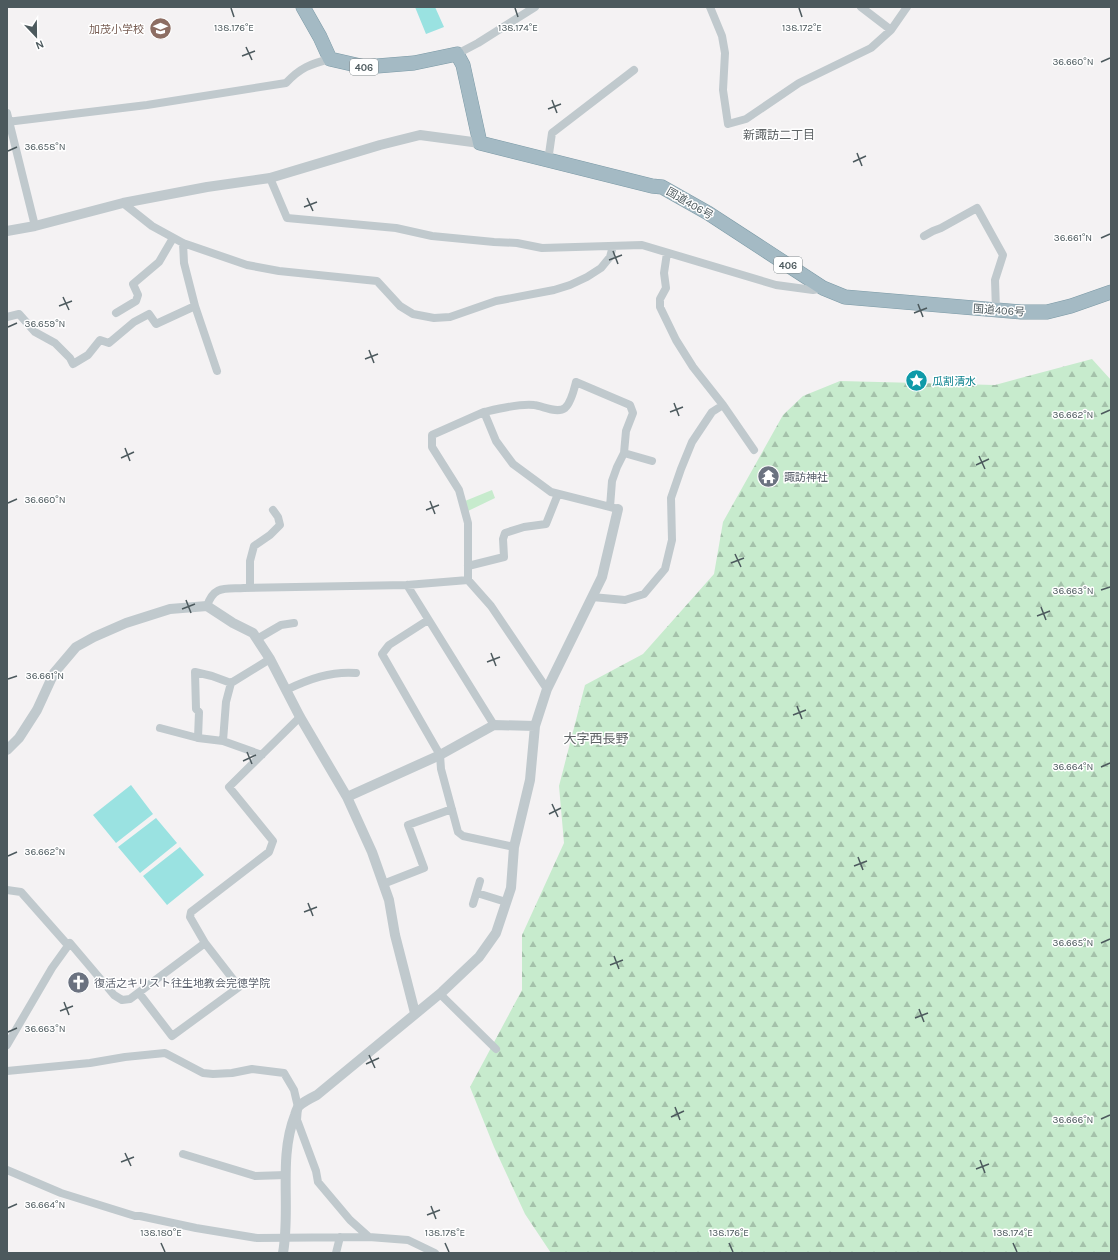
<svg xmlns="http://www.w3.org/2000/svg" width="1118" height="1260" font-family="Karla,'Noto Sans JP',sans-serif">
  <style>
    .green { fill: #c7ebcd }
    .forest { fill: url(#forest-firs) }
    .water { fill: #9ae2e1 }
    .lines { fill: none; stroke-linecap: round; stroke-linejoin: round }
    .trunk-casing { stroke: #7c9aa6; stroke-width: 15 }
    .minor { stroke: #c0c9cd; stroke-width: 8 }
    .tertiary { stroke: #c0c9cd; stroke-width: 10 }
    .trunk { stroke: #a4bac4; stroke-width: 14 }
    .ticks { fill: none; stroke: #4c595d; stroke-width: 1.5 }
    .labels { text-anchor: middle; stroke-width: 3; stroke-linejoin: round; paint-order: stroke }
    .shield { fill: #fff; stroke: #828b8e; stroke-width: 1 }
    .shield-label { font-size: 10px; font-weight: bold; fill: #4c595d }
    .education-label { font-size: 11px; fill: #785e54; stroke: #fff; text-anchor: end }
    .street-label { font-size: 11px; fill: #4c595d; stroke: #fff }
    .culture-label { font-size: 11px; fill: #0d838f; stroke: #fff; text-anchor: start }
    .worship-label { font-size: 11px; fill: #5b616d; stroke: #fff; text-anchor: start }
    .neighbourhood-label { font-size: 12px; fill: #5f6466; stroke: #fff }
    .quarter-label { font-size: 13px; fill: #5f6466; stroke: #fff }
    .ticks-label { font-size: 10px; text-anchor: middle; fill: #4c595d; stroke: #fff; stroke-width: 3; stroke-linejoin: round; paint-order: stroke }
  </style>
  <defs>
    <pattern id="forest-firs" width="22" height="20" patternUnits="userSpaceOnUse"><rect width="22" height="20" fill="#c7ebcd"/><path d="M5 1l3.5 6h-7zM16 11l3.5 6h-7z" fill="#a4c1aa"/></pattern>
  </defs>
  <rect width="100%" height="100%" fill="#f4f2f3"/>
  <!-- green -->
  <path class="green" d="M 492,490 L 495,498 L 468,511 L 465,501 Z"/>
  <!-- forest -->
  <path class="forest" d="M 1092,359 L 1111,380 L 1111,1253 L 551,1253 L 525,1214 L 494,1147 L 470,1087 L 522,990 L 522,935 L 564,843 L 559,786 L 585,685 L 643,654 L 714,574 L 723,522 L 783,415 L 803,396 L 840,381 L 995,385 Z"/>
  <!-- water -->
  <path class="water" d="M 415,7 L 435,7 L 444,27 L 426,34 Z
    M 131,785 L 153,814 L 116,843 L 93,815 Z
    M 156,818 L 177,843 L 140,873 L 118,847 Z
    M 180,847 L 204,875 L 167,905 L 143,876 Z"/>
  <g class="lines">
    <defs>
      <path id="trunk" d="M 303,7 L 320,37 L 330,59 L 365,67 L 414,63 L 457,54 L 463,65 L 480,143 L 652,186 L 662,187 L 708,213 L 823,288 L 845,297 L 1021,312 L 1047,312 L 1071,306 L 1111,292"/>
    </defs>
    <!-- trunk casing -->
    <use href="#trunk" class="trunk-casing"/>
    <!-- minor -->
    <path class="minor" d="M 710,7 L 722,36 L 725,53 L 723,90 L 728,124 L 746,119 L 799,83 L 871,48 L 891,30 L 907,7
      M 861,7 L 891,30
      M 457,54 L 478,43 L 535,7
      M 7,113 L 35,226
      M 7,122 L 147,105 L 286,83 C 300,68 310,64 330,59
      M 548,161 L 552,133 L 634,70
      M 270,178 L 287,218 L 396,228 L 432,236 L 494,242 L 517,243 L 542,248 L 642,245 L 776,285 L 813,290 L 823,288
      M 123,203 L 152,226 L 183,243 L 247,265 L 279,271 L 377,281 L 400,306 L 413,314 L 434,318 L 450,317 L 496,301 L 554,290 L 570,285 L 587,277 L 601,268 L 610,257 L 613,246
      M 924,236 L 933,231 L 941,228 L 977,208 L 1003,255 L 995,280 L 996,310
      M 183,243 L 184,263 L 195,306 L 217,371
      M 116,313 L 136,301 L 138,295 L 133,284 L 159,262 L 173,238
      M 7,317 L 19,314 L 35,332 L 55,343 L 70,358 L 73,364 L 88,355 L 100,340 L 109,343 L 134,322 L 149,314 L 156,324 L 195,306
      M 723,405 L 754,450
      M 484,412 C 497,409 521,403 534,405 C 543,406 557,414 565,408 C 571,403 574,390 576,382 L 630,405 L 633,413 L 626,431 L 624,453 L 617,467 L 612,481 L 610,507
      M 624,453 L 652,461
      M 468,566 L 504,557 L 503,539 L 505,533 L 524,527 L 546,524 L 558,494
      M 407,585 L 494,725
      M 250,588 L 250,561 L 254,546 L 270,535 L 280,525 L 278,517 L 273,510
      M 592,597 L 625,600 L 644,594 L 665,569 L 672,540 L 671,498 L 681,469 L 692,442 L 712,412 L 723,405 L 693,367 L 676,340 L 660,307 L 660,299 L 666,288 L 664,273 L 667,253
      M 207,606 C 214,585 225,589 244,588 L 407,585 L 468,580
      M 428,620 L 389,645 L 382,654 L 440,755 L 441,769 L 458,832 L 463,836 L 514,847
      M 257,639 L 281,625 L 294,623
      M 547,689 L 491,606 L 468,580 L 468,523 L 459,490 L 432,447 L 432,435 L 484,412 L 496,441 L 513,464 L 551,492 L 618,509
      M 286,690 C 309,679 331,671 356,673
      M 160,728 L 198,738 L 223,741
      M 198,738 L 199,712 L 196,709 L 195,672 L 212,676 L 231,683
      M 262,755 L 223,741 L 226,702 L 231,683 L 270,659
      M 383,884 L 424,868 L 408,825 L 452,809
      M 7,890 L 21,892 L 66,943 L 70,943 L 114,995 L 122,1000 L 130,999 L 205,943 L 190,917 L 191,912 L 269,852 L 273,841 L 229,787 L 300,717
      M 477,893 L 506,902
      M 473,904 L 480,881
      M 139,993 L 172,1036 L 239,987 L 205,943
      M 440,994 L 496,1049
      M 7,1045 L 52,968 L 70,943
      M 7,1071 L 90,1063 L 125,1057 L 165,1053 L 203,1073 L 213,1074 L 232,1073 L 252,1069 L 284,1073 L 294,1090 L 298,1107 L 297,1120 L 316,1171 L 318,1182 L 350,1220 L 369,1237
      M 183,1154 L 255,1176 L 286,1175
      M 7,1170 L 61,1193 L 135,1216 L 140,1216 L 196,1228 L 257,1238 L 369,1237 L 408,1240 L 435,1253
      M 336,1253 L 340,1237"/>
    <!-- tertiary -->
    <path class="tertiary" d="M 7,231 L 35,226 L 123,203 L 207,187 L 270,178 L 380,145 L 420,135 L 480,143
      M 7,750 L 19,738 L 37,710 L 54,673 L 76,647 L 94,637 L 126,623 L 170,609 L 207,606 L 233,623 L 253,633 L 270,659 L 300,717 L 347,797 L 372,852 L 389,900 L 395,935 L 415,1013
      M 347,797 L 440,755 L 494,725 L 535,726
      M 283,1253 C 291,1208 278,1158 295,1115 C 296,1112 297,1108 299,1106 C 303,1102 311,1098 317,1095 L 442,992 L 479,957 L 496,933 L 511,888 L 514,847 L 530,780 L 535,726 L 547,689 L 602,577 L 618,509"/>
    <!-- trunk -->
    <use href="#trunk" class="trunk"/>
  </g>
  <!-- ticks -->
  <path class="ticks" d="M 231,8 L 234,17M 515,8 L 518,17M 799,8 L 802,17M 246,47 L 252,60M 242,56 L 255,51M 1101,62 L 1110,58M 552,100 L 557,113M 548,109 L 561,104M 8,151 L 17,147M 857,153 L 862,166M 853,162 L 866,156M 307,198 L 313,211M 304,207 L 317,202M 1101,238 L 1110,234M 613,251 L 618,264M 609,260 L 622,255M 63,297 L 69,310M 918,304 L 923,317M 59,306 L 72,301M 914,313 L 927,308M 8,327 L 17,323M 369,350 L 374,363M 365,359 L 378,354M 674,403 L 679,416M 670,412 L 683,407M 1101,414 L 1110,410M 125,448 L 130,461M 979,456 L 985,469M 121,458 L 134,452M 976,465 L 989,459M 430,501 L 435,514M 8,503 L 17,499M 426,510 L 439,505M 735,554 L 741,567M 731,563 L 744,558M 1101,590 L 1110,587M 186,600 L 191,613M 1041,607 L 1046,620M 182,609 L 195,604M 1037,616 L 1050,611M 491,653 L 496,666M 487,662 L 500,657M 8,679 L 17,676M 797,706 L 802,719M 793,715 L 806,710M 247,752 L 252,764M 243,761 L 256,755M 1101,767 L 1110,763M 552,804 L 558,817M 549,814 L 561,808M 8,856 L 17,852M 858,857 L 863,870M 854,866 L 867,861M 308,903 L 313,916M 304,912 L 317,907M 1101,943 L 1110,939M 614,956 L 619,969M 610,965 L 623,960M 64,1002 L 69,1015M 919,1009 L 924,1022M 60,1011 L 73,1006M 915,1018 L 928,1013M 8,1032 L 17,1028M 369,1055 L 375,1068M 366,1064 L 379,1058M 675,1107 L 680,1120M 671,1117 L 684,1111M 1101,1119 L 1110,1115M 125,1153 L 131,1166M 980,1160 L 985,1173M 121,1162 L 134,1157M 976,1169 L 989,1164M 431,1206 L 436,1219M 8,1208 L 17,1204M 427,1215 L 440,1210M 161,1243 L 165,1252M 445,1243 L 449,1252M 729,1243 L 733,1252M 1013,1243 L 1017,1252"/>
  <!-- icons -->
  <defs>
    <symbol id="school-disc" viewBox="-11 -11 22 22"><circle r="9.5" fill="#8d6e63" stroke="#fff"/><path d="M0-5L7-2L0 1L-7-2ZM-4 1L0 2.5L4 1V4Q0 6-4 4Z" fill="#fff"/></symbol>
    <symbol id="sight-disc" viewBox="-11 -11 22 22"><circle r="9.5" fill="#0f9aa8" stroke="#fff"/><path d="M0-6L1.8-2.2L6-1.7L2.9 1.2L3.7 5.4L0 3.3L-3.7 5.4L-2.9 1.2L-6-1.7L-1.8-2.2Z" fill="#fff"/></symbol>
    <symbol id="temple-disc" viewBox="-11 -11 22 22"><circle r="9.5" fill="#6b7280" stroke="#fff"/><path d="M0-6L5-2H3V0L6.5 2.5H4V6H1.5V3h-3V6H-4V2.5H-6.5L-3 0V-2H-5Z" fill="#fff"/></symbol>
    <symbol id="church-disc" viewBox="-11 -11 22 22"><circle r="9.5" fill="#6b7280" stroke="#fff"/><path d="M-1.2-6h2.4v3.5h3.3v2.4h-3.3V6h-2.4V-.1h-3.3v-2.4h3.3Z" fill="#fff"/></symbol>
  </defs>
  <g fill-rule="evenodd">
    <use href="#school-disc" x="148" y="16" width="25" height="25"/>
    <use href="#sight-disc" x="904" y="368" width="25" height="25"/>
    <use href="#temple-disc" x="756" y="464" width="25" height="25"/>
    <use href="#church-disc" x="66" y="970" width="25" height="25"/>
  </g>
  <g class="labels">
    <!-- shield labels -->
    <g class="shield">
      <rect x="350" y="59" width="28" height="16" rx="3"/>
      <rect x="774" y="257" width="28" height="16" rx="3"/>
    </g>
    <g class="shield-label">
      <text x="364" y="71">406</text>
      <text x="788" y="269">406</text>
    </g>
    <!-- education labels -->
    <g class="education-label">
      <text x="144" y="33">加茂小学校</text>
    </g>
    <!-- street labels -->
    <g class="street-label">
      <text transform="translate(690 203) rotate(30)" y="4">国道406号</text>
      <text transform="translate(999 310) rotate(4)" y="4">国道406号</text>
    </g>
    <!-- culture labels -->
    <g class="culture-label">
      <text x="932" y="385">瓜割清水</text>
    </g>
    <!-- worship labels -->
    <g class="worship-label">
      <text x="784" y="481">諏訪神社</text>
      <text x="94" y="987">復活之キリスト往生地教会完徳学院</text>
    </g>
    <!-- neighbourhood labels -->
    <g class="neighbourhood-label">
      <text x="779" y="139">新諏訪二丁目</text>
    </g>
    <!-- quarter labels -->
    <g class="quarter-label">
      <text x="596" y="743">大字西長野</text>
    </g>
  </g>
  <g class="ticks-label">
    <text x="234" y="31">138.176°E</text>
    <text x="518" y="31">138.174°E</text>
    <text x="802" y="31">138.172°E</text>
    <text x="1073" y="65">36.660°N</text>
    <text x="45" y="150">36.658°N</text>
    <text x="1073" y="241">36.661°N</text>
    <text x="45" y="327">36.659°N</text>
    <text x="1073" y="418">36.662°N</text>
    <text x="45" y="503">36.660°N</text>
    <text x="1073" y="594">36.663°N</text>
    <text x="45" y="679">36.661°N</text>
    <text x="1073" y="770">36.664°N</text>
    <text x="45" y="855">36.662°N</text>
    <text x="1073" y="946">36.665°N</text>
    <text x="45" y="1032">36.663°N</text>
    <text x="1073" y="1123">36.666°N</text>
    <text x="45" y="1208">36.664°N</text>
    <text x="161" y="1236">138.180°E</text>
    <text x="445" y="1236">138.178°E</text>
    <text x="729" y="1236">138.176°E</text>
    <text x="1013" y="1236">138.174°E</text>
  </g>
  <!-- border -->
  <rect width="1118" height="1260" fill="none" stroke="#4c595d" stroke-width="16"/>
  <!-- north arrow -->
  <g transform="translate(36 36) rotate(158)" stroke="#ffffff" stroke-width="3" paint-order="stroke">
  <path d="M0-3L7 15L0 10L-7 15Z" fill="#4c595d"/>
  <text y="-6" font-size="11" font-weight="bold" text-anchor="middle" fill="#4c595d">N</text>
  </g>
</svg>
